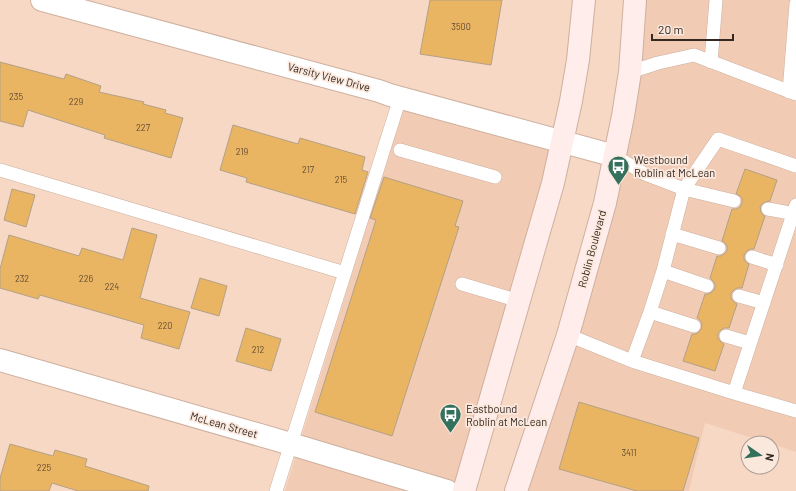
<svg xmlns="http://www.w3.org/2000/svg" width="796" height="491" font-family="Barlow,sans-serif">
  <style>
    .built { fill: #f1cbb4 }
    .building { fill: #eab563; stroke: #b3a086 }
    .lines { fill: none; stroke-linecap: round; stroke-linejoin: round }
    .service-casing { stroke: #ceb09e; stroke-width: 14 }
    .minor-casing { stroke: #ceb09e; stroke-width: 24 }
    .secondary-casing { stroke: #ceb09e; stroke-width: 24 }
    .service { stroke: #fff; stroke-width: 13 }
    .minor { stroke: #fff; stroke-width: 22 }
    .secondary { stroke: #feedea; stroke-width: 22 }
    .labels { text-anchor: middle; stroke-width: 3.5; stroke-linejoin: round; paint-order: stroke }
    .number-label { font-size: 9px; fill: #624b32 }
    .street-label { font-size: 11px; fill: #342821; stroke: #fbe8dd }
    .poi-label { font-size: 11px; fill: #342821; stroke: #fbe8dd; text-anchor: start }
  </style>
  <rect width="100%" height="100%" fill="#f7d8c5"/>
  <!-- built -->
  <path class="built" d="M 641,0 L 796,0 L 796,452 L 772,444 L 772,443 L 768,443 L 705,423 L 689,491 L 528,491 L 613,202 Z
    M 404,106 L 554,147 L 457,491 L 285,491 Z"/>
  <!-- building -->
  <path class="building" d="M 430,0 L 502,0 L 491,65 L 420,54 Z
    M 0,62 L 64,79 L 66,74 L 101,86 L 99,92 L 144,102 L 143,104 L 166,110 L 165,113 L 183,118 L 171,158 L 104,138 L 105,135 L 28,110 L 23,127 L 0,121 Z
    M 233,125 L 298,144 L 300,138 L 365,157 L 362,170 L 368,172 L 355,214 L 246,182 L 247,178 L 220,170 Z
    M 745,169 L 777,180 L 770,201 L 765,202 L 762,204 L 760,207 L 761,212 L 763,215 L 765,216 L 754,249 L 750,249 L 747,251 L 744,255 L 744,259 L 746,262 L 749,264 L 742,288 L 737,288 L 734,290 L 731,293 L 731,298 L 734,302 L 737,304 L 729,328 L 724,328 L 721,330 L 718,333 L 718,338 L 721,342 L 724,344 L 715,371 L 683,361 L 692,334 L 696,334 L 699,332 L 701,329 L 702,324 L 700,320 L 697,318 L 705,294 L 708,294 L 712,292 L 715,288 L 715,284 L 713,281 L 710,278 L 717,256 L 721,256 L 724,254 L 727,251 L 727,246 L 725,243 L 722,241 L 732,209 L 737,209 L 740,207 L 742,203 L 742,198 L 740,196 L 736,194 Z
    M 384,177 L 463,201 L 455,226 L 459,227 L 392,436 L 315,412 L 376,220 L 370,218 Z
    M 12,189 L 35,195 L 26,227 L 4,220 Z
    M 132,228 L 157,235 L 140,298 L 190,312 L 179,349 L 141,338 L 144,325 L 40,295 L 38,299 L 0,288 L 0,269 L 9,235 L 79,256 L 82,248 L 123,260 Z
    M 200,278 L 227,286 L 219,316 L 191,308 Z
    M 246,328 L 281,339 L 271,371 L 236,361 Z
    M 579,402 L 699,438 L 683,491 L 637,491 L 559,469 Z
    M 10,444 L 53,456 L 55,450 L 87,459 L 85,466 L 149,486 L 148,491 L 78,491 L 52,483 L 49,491 L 0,491 L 0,478 Z"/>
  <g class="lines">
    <defs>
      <path id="service" d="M 711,62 L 716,0
        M 630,72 L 658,63 L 694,55 L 796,94
        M 789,92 L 796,4
        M 400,150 L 495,177
        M 0,170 L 345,273
        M 734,201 L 684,189 L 718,139 L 796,166
        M 768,209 L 796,214
        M 672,234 L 719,248
        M 752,257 L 777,265
        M 663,271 L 707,286
        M 462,284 L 519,301
        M 739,296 L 764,303
        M 650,312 L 694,326
        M 568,335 L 632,361 L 650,312 L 663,271 L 684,189 L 645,174 L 615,156
        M 726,336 L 750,343
        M 632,361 L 734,393 L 796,205
        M 734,393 L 796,411
        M 276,491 L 400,98"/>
      <path id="minor" d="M 42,0 L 379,91 L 390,95 L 615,156
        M 0,360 L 291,444 L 447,491"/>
      <path id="secondary" d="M 464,491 L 553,183 L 571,101 L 578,60 L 584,0
        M 516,491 L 568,335 L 605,203 L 623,116 L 630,72 L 635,0"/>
    </defs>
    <!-- service casing -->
    <use href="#service" class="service-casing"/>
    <!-- minor casing -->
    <use href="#minor" class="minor-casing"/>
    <!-- secondary casing -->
    <use href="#secondary" class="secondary-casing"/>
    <!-- service -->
    <use href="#service" class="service"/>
    <!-- minor -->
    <use href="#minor" class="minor"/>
    <!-- secondary -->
    <use href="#secondary" class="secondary"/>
  </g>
  <!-- icons -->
  <defs>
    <symbol id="bus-pin" viewBox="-11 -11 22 30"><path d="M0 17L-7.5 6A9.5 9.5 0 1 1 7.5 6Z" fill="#34715d" stroke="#fbe8dd"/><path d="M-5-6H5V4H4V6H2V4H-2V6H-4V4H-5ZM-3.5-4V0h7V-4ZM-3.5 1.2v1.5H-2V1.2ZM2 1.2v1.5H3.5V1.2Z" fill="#fff"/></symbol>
  </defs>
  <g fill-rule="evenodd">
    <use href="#bus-pin" x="606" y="154" width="25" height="34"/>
    <use href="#bus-pin" x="438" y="402" width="25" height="34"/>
  </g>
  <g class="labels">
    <!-- number labels -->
    <g class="number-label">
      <text x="461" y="30">3500</text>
      <text x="16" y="100">235</text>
      <text x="76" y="105">229</text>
      <text x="143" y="131">227</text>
      <text x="242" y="155">219</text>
      <text x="308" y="173">217</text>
      <text x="341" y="183">215</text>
      <text x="22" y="282">232</text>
      <text x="86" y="282">226</text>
      <text x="112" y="290">224</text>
      <text x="165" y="329">220</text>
      <text x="258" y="353">212</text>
      <text x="629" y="456">3411</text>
      <text x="44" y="471">225</text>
    </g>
    <!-- street labels -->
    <g class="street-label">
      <text transform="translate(329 77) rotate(15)" y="4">Varsity View Drive</text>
      <text transform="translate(592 249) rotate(-75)" y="4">Roblin Boulevard</text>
      <text transform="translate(224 425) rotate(16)" y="4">McLean Street</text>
    </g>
    <!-- poi labels -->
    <g class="poi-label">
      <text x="634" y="164">Westbound<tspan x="634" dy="13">Roblin at McLean</tspan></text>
      <text x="466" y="413">Eastbound<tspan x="466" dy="13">Roblin at McLean</tspan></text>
    </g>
  </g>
  <!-- north arrow -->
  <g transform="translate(760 455) rotate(103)"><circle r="19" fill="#fbe8dd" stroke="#ab9b92"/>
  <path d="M0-3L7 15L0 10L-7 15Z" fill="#34715d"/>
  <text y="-6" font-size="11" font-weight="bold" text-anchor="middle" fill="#342821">N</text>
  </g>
  <!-- scale -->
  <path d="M652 34v6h81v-6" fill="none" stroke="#342821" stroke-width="2"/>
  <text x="658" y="34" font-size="12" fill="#342821" stroke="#fbe8dd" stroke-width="3" paint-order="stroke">20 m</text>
</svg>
